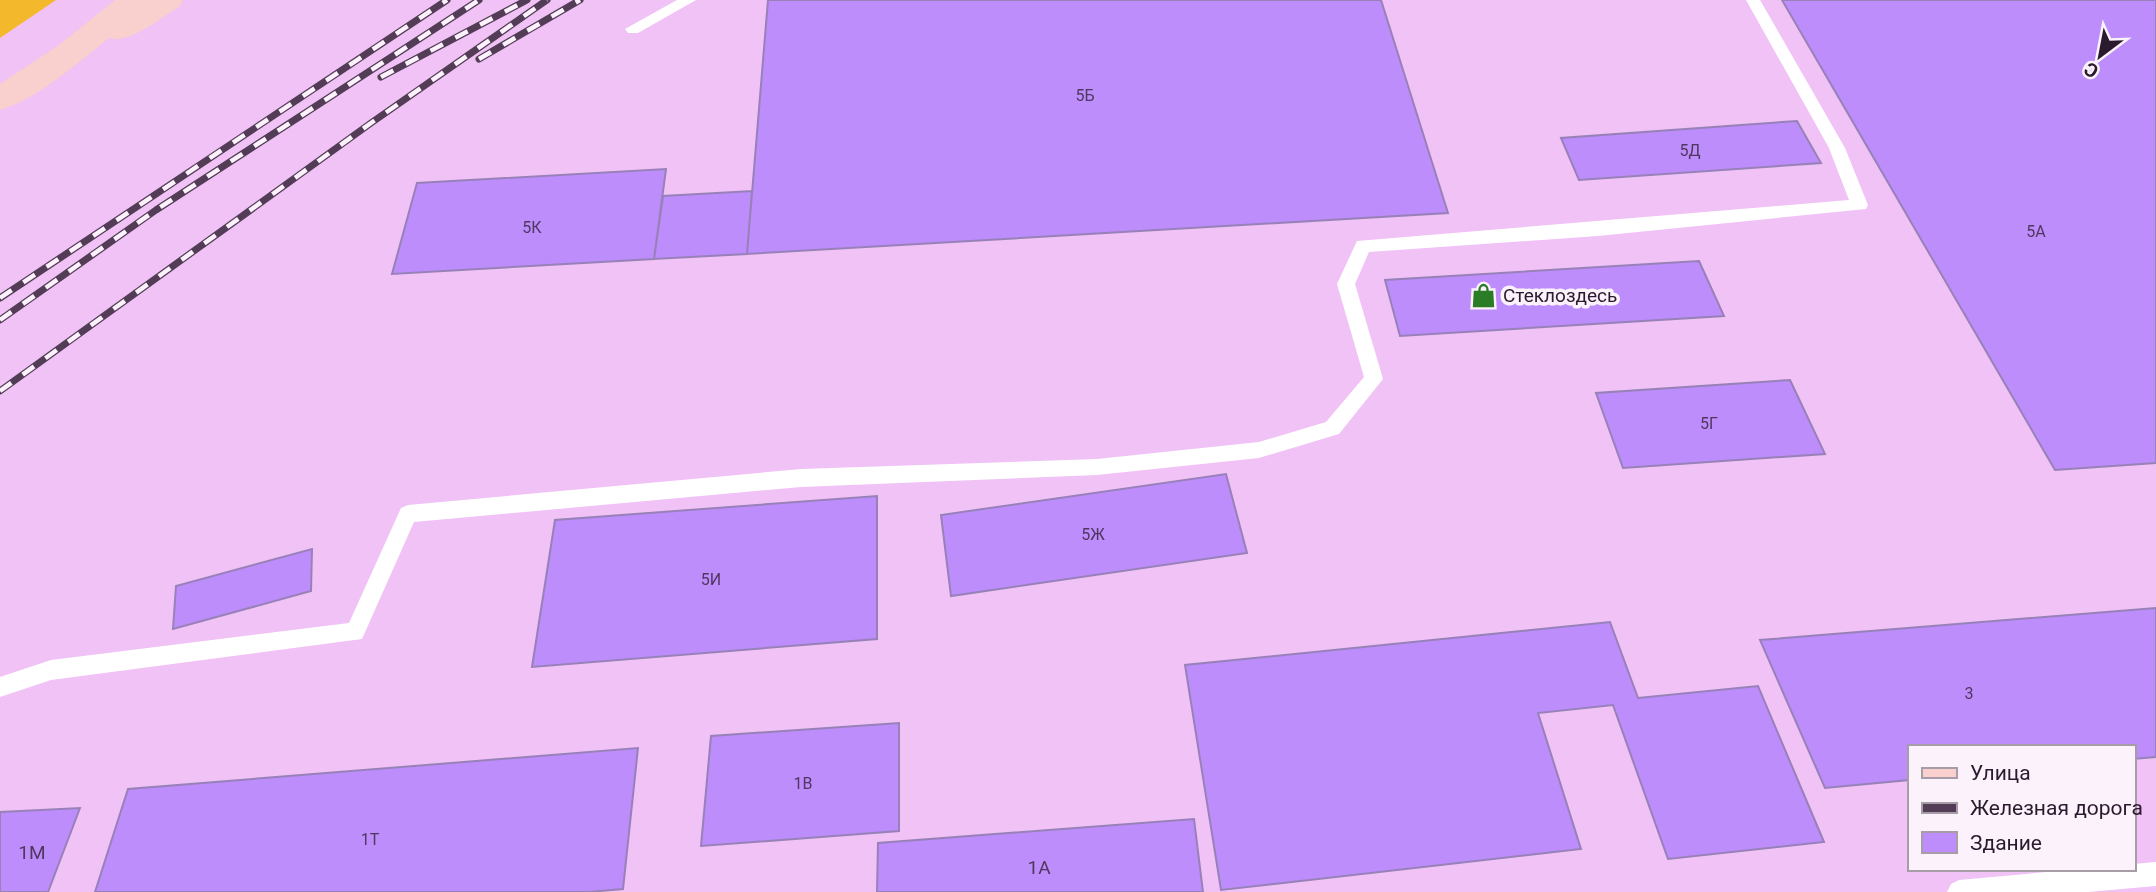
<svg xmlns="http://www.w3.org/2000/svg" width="2156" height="892" font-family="Roboto,sans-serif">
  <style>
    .green { fill: #f4b82d }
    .building { fill: #bd8dfb; stroke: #9881b9; stroke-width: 2 }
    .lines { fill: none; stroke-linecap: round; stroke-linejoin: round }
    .lane { fill: #fff; fill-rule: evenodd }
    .primary { fill: #f9d0cd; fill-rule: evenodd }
    .rail-casing { stroke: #533c56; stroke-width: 7 }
    .rail { stroke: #fbf2fc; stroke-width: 4.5; stroke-dasharray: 14; stroke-linecap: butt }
    .labels { text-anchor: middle; stroke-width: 7; stroke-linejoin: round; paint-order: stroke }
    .number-label { font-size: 16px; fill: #503760 }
    .poi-label { font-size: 19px; fill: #2b1a2d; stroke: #fbf2fc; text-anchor: start }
    .near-number-label { font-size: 19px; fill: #503760 }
  </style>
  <rect width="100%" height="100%" fill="#f0c2f6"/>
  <!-- green -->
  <path class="green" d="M 0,0 L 56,0 L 0,38 Z"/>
  <!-- building -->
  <path class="building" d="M 768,0 L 1381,0 L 1448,213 L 747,254 Z
    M 1782,0 L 2156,0 L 2156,463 L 2055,470 Z
    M 1797,121 L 1821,163 L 1579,180 L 1561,138 Z
    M 666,169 L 654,259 L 392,274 L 417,183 Z
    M 752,191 L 747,254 L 654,259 L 663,196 Z
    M 1699,261 L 1724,316 L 1400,336 L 1385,280 Z
    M 1790,380 L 1825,454 L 1623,468 L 1596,393 Z
    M 1226,474 L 1247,553 L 951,596 L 941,515 Z
    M 877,496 L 877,639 L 532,667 L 555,520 Z
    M 312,549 L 311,591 L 173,629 L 176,586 Z
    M 2156,608 L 2156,757 L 2133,759 L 2133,747 L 1909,747 L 1909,780 L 1825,788 L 1760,640 Z
    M 1610,622 L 1638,698 L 1758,686 L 1824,842 L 1668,859 L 1613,705 L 1538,713 L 1581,849 L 1221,890 L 1185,665 Z
    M 899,723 L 899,831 L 701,846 L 711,736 Z
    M 638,748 L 623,889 L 589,892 L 95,892 L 128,789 Z
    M 80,808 L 48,892 L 0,892 L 0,812 Z
    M 1194,819 L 1203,892 L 877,892 L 878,843 Z"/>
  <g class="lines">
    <!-- lane -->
    <path class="lane" d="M 677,0 L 696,0 L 638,33 L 628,33 L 625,29 Z
      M 1746,0 L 1760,0 L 1845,148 L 1868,205 L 1866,209 L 1598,236 L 1369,252 L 1355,284 L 1383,379 L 1339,434 L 1259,458 L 1097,475 L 801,487 L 414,522 L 362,639 L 51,680 L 0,697 L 0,677 L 51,660 L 349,623 L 401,508 L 408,505 L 801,469 L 1097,459 L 1259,442 L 1326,422 L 1364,377 L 1337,284 L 1357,241 L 1849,200 L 1829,148 Z
      M 2156,862 L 2156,886 L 2088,892 L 1947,892 L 1951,884 L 1959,880 L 2079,869 L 2133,869 L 2133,864 Z"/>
    <!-- primary -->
    <path class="primary" d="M 115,0 L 183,0 L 179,7 C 160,18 131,44 109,38 C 79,62 36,100 0,110 L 0,84 L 59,45 Z"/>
    <defs>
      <path id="rail" d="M 479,59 L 580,0
        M 381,77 L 527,0
        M 0,298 L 447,0
        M 0,320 L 156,210 L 479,0
        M 0,391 L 371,123 L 547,0"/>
    </defs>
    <!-- rail casing -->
    <use href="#rail" class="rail-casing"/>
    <!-- rail -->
    <use href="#rail" class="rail"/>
  </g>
  <!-- icons -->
  <defs>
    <symbol id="shop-bare" viewBox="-9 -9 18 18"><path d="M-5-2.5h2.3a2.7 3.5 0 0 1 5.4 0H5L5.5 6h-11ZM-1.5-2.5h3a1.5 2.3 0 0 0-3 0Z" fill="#2b7c27" stroke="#fbf2fc" stroke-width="2.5" paint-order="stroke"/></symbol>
  </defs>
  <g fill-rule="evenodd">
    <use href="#shop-bare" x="1466" y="278" width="35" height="35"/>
  </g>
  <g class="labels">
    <!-- number labels -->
    <g class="number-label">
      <text x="1085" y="101">5Б</text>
      <text x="1690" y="156">5Д</text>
      <text x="532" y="233">5К</text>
      <text x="2036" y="237">5А</text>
      <text x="1709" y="429">5Г</text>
      <text x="1093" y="540">5Ж</text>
      <text x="711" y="585">5И</text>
      <text x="1969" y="699">3</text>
      <text x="803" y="789">1В</text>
      <text x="370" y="845">1Т</text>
    </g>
    <!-- poi labels -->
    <g class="poi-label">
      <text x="1503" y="302">Стеклоздесь</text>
    </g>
    <!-- near-number labels -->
    <g class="near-number-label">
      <text x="32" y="859">1М</text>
      <text x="1039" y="874">1А</text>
    </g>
  </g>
  <!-- legend -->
  <rect x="1908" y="745" width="228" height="126" fill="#fbf2fc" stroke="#a89ca9" stroke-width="2"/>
  <rect x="1922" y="768" width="35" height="10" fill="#f9d0cd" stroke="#a89ca9" stroke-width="2"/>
  <text x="1970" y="780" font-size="21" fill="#2b1a2d">Улица</text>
  <rect x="1922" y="803" width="35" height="10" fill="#533c56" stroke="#a89ca9" stroke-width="2"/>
  <text x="1970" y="815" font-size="21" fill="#2b1a2d">Железная дорога</text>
  <rect x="1922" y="832" width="35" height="21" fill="#bd8dfb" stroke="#a89ca9" stroke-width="2"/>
  <text x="1970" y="850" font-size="21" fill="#2b1a2d">Здание</text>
  <!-- north arrow -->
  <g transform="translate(2100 56) rotate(212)" stroke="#fbf2fc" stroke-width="5" paint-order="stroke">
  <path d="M0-5L12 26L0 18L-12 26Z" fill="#2b1a2d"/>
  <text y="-10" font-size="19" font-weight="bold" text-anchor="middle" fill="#2b1a2d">С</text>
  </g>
</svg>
